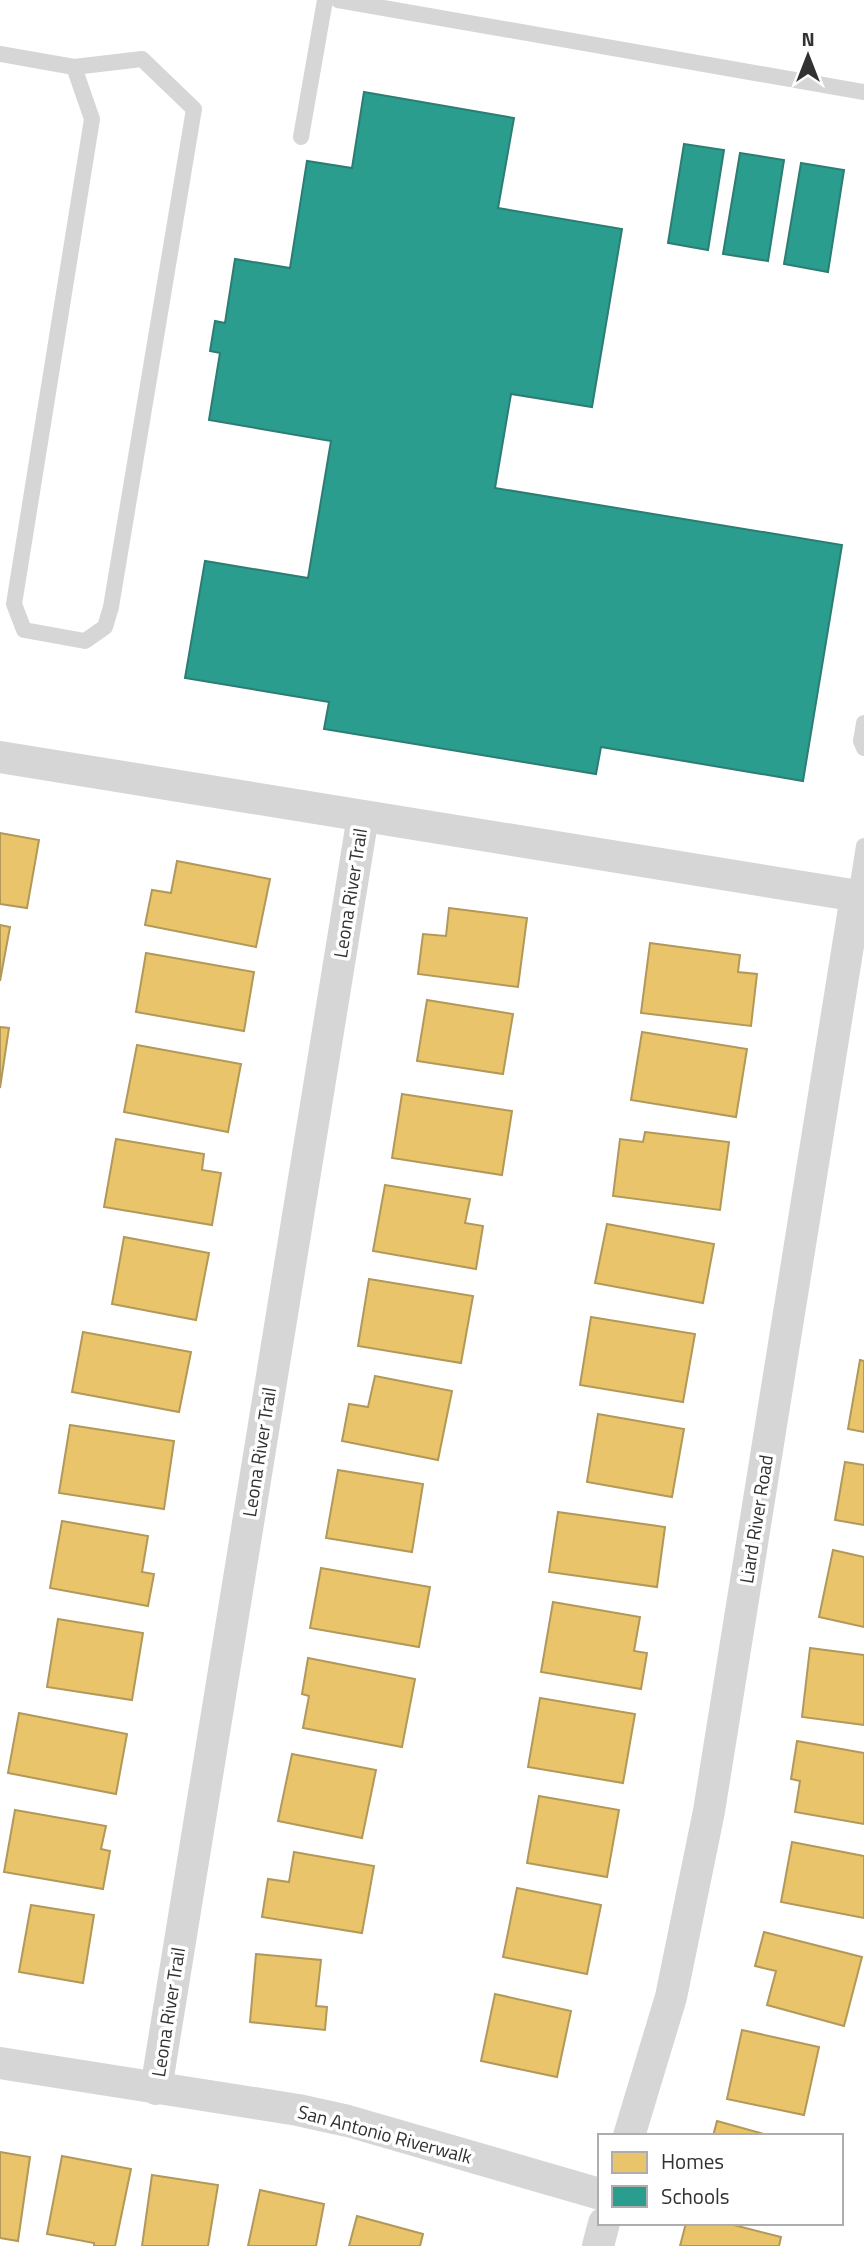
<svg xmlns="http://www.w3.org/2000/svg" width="864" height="2246" font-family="'Titillium Web',sans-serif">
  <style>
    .homes { fill: #e9c46a; stroke: #b29859; stroke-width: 2 }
    .schools { fill: #2a9d8f; stroke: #2c7d73; stroke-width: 2 }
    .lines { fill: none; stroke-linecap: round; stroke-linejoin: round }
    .lane { stroke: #d6d6d6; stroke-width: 16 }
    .street { stroke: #d6d6d6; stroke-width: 32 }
    .labels { text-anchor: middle; stroke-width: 7; stroke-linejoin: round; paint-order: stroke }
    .street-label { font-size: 19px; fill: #323232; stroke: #fff }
  </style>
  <rect width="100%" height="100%" fill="#fff"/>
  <!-- homes -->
  <path class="homes" d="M 0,833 L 39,840 L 27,908 L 0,904 Z
    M 177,861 L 270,879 L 256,947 L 145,925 L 152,890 L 171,893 Z
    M 449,908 L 527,918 L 518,987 L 418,974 L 423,934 L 446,936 Z
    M 0,925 L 10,927 L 0,981 Z
    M 650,943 L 740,955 L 738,972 L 757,974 L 751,1026 L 641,1013 Z
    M 146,953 L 254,972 L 244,1031 L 136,1012 Z
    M 427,1000 L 513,1014 L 503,1074 L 417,1061 Z
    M 0,1027 L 9,1028 L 0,1088 Z
    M 642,1032 L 747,1049 L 736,1117 L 631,1100 Z
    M 137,1045 L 241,1064 L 228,1132 L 124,1112 Z
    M 402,1094 L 512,1111 L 502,1175 L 392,1158 Z
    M 645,1132 L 729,1142 L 720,1210 L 613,1196 L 620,1139 L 643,1142 Z
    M 116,1139 L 204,1154 L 202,1170 L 221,1173 L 212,1225 L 104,1207 Z
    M 385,1185 L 470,1199 L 465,1223 L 483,1226 L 476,1269 L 373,1251 Z
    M 607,1224 L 714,1244 L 703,1303 L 595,1283 Z
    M 124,1237 L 209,1253 L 196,1320 L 112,1304 Z
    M 369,1279 L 473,1296 L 461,1363 L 358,1346 Z
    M 591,1317 L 695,1334 L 683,1402 L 580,1385 Z
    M 83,1332 L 191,1352 L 179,1412 L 72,1392 Z
    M 860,1360 L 864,1361 L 864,1432 L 848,1429 Z
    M 375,1376 L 452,1391 L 438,1460 L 342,1441 L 349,1404 L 368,1407 Z
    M 598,1414 L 684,1429 L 672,1497 L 587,1482 Z
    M 70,1425 L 174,1441 L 164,1509 L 59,1493 Z
    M 845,1462 L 864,1465 L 864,1525 L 835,1520 Z
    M 338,1470 L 423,1484 L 412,1552 L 326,1538 Z
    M 558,1512 L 665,1527 L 657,1587 L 549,1572 Z
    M 62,1521 L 148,1536 L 142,1572 L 154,1574 L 148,1606 L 50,1588 Z
    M 833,1550 L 864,1557 L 864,1627 L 819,1617 Z
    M 321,1568 L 430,1587 L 419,1647 L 310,1628 Z
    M 553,1602 L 640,1617 L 634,1651 L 647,1653 L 641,1689 L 541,1672 Z
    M 58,1619 L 143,1633 L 132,1700 L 47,1687 Z
    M 810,1648 L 864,1655 L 864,1725 L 802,1717 Z
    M 308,1658 L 415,1679 L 402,1747 L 303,1728 L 309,1696 L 302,1694 Z
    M 540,1698 L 635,1714 L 623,1783 L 528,1767 Z
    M 19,1713 L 127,1734 L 116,1794 L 8,1773 Z
    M 797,1741 L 864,1753 L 864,1824 L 795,1812 L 800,1781 L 791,1779 Z
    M 292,1754 L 376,1770 L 362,1838 L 278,1821 Z
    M 539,1796 L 619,1810 L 607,1877 L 527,1863 Z
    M 15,1810 L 106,1826 L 101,1849 L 110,1851 L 103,1889 L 4,1872 Z
    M 792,1842 L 864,1856 L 864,1918 L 781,1902 Z
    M 294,1852 L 374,1866 L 362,1933 L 262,1917 L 268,1879 L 289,1882 Z
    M 517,1888 L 601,1905 L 587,1974 L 503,1957 Z
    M 31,1905 L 94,1915 L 83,1983 L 19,1972 Z
    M 764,1932 L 862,1957 L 844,2026 L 767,2005 L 776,1971 L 755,1966 Z
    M 256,1954 L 321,1960 L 316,2006 L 327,2007 L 325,2030 L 250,2022 Z
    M 495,1994 L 571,2011 L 557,2077 L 481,2061 Z
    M 742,2030 L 819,2047 L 804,2115 L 727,2099 Z
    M 717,2121 L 771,2136 L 713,2136 Z
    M 0,2152 L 30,2157 L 18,2241 L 0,2238 Z
    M 62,2156 L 131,2169 L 115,2246 L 94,2246 L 94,2243 L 47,2234 Z
    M 152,2175 L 218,2185 L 208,2246 L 142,2246 Z
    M 260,2190 L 324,2204 L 316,2246 L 248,2246 Z
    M 357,2216 L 423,2234 L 420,2246 L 349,2246 Z
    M 686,2223 L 726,2223 L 781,2237 L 779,2246 L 680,2246 Z"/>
  <!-- schools -->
  <path class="schools" d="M 364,92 L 514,118 L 498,208 L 622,229 L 592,407 L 511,394 L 495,488 L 842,545 L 803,781 L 601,747 L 596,774 L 324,729 L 329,702 L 185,678 L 205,561 L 308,578 L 331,441 L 209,420 L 220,353 L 210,351 L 215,321 L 225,323 L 235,259 L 290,268 L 307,161 L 352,168 Z
    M 684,144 L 724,150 L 708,250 L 668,243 Z
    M 740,153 L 784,160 L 768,261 L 723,254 Z
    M 801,163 L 844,170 L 828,272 L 784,264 Z"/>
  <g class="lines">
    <!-- lane -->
    <path class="lane" d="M 338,0 L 864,92
      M 0,54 L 74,67 L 142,59 L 194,109 L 111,607 L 105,627 L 85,641 L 24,630 L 14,604 L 92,119 L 74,67
      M 301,137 L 325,0
      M 864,723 L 861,741 L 864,748
      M 856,896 L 864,846"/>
    <!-- street -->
    <path class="street" d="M 0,757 L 864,897
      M 0,2063 L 298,2110 L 348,2121 L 600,2194
      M 156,2089 L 363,816
      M 629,2136 L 671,1997 L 709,1811 L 856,896
      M 598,2246 L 604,2223"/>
  </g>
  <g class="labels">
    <!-- street labels -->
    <g class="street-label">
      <text transform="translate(350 893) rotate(-81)" y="7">Leona River Trail</text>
      <text transform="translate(259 1452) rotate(-81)" y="7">Leona River Trail</text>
      <text transform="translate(756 1519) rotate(-81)" y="7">Liard River Road</text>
      <text transform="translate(168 2012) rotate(-81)" y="7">Leona River Trail</text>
      <text transform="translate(385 2134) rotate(15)" y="7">San Antonio Riverwalk</text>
    </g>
  </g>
  <!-- legend -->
  <rect x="598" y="2134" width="245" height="91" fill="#ffffff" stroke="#adadad" stroke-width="2"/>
  <rect x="612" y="2152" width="35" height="21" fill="#e9c46a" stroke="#adadad" stroke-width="2"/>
  <text x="661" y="2169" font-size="21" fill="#323232">Homes</text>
  <rect x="612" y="2186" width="35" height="21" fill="#2a9d8f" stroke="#adadad" stroke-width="2"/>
  <text x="661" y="2204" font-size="21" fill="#323232">Schools</text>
  <!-- north arrow -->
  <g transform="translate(808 56)" stroke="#ffffff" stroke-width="5" paint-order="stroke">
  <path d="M0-5L12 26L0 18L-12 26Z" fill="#323232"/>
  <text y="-10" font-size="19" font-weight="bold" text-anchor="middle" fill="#323232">N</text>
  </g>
</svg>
